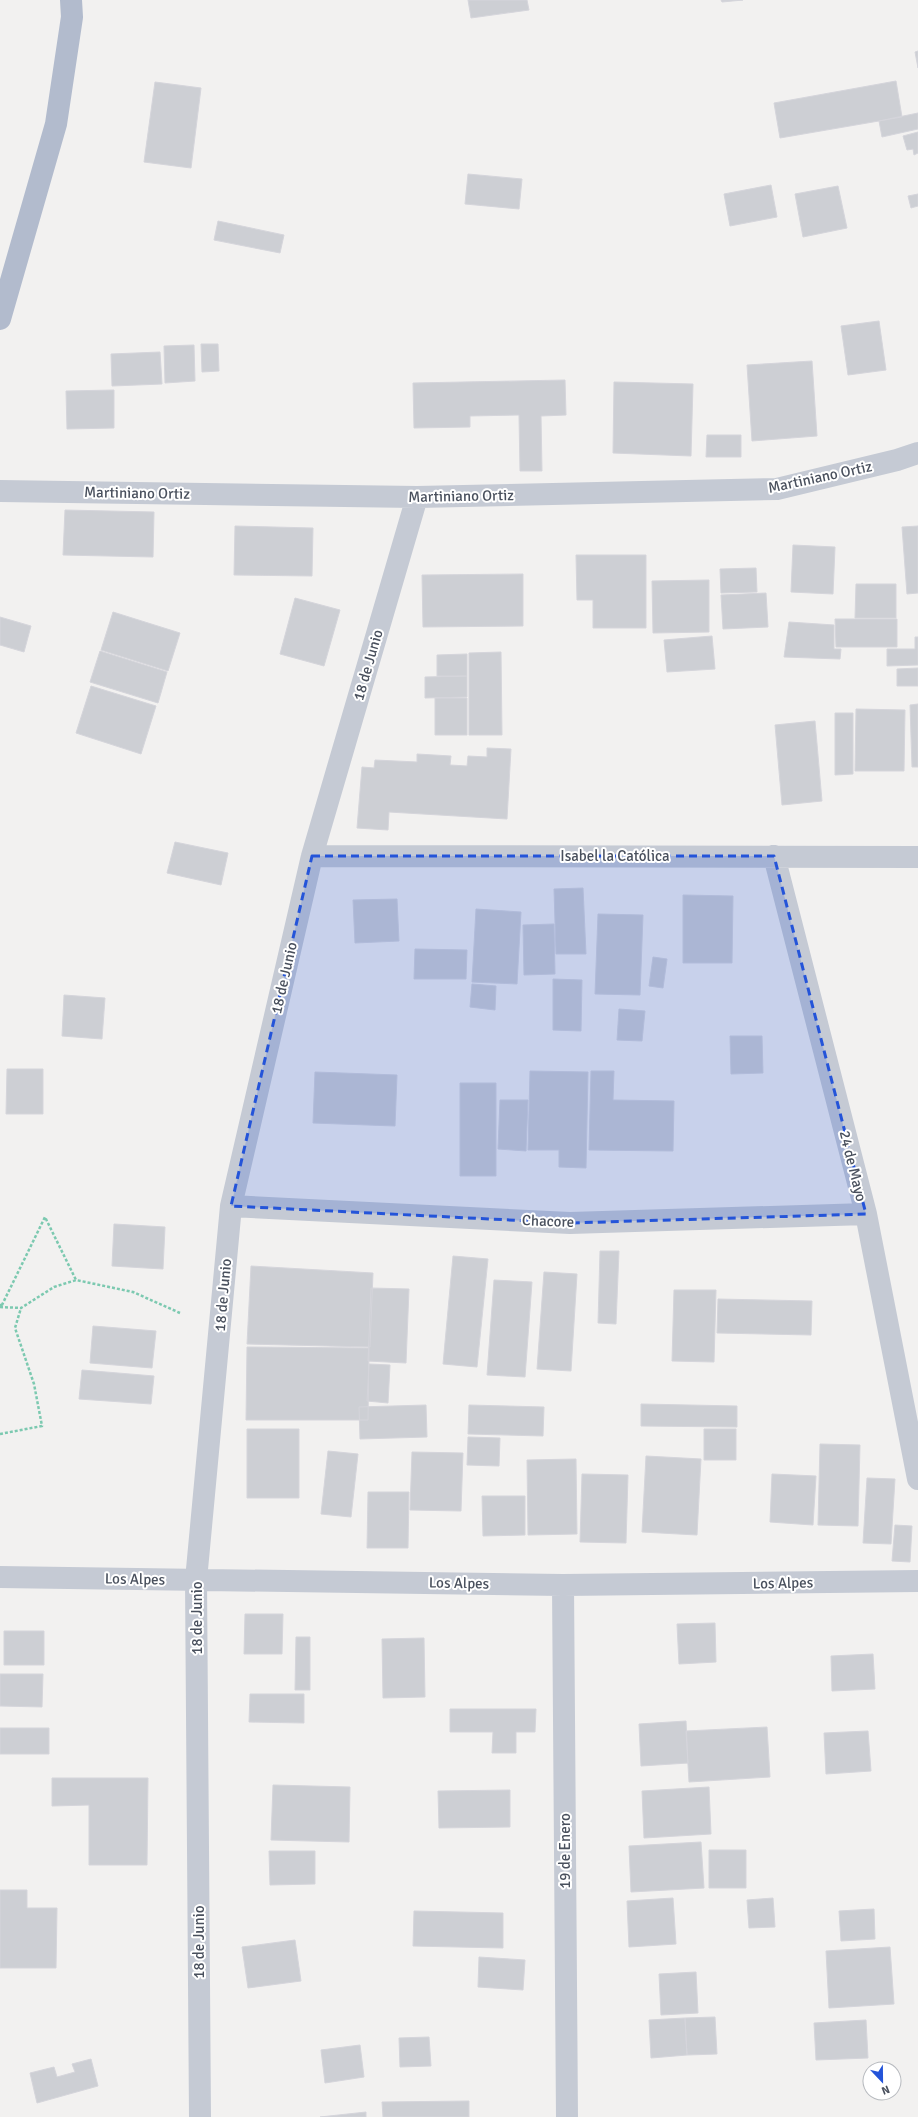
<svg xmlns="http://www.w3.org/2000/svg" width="918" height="2117" font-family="Signika,sans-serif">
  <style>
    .building { fill: #cdcfd4; stroke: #d5d5db }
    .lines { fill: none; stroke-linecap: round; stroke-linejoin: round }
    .path { stroke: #7cc9b0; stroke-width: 2.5; stroke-dasharray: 3 2; stroke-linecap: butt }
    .minor { stroke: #c5cad4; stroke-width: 22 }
    .major { stroke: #b2bbcd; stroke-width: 22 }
    .marked { fill: #2454d9; fill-opacity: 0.2; stroke: #2454d9; stroke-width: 3; stroke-dasharray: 8 5; stroke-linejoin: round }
    .labels { text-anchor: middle; stroke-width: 4; stroke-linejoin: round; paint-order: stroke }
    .street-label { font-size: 15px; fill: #49505d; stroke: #fff }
  </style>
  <rect width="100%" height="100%" fill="#f2f1f0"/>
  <!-- building -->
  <path class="building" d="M 468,0 L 527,0 L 529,10 L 471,18 Z
    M 721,0 L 743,0 L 722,2 Z
    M 918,51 L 918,68 L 915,52 Z
    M 896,81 L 902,117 L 780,138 L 774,103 Z
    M 155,82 L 201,88 L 191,168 L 144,162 Z
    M 918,113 L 918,129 L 882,137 L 879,121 Z
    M 918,132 L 918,153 L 914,155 L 913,149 L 907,150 L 903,136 Z
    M 468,174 L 522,179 L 519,209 L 465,204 Z
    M 771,185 L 777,217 L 730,226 L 724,194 Z
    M 838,186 L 847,228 L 803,237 L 795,194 Z
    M 918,194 L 918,206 L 911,208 L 908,196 Z
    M 218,221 L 284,235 L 280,253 L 214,240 Z
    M 879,321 L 886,370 L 848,375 L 841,326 Z
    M 201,344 L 218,344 L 219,371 L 202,372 Z
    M 194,345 L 195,381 L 165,383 L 164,346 Z
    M 160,352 L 162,384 L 112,386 L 111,354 Z
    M 812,361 L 817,436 L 752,441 L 747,365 Z
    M 565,380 L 566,415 L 541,416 L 542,471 L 520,471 L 519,415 L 470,416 L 470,427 L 414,428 L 413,383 Z
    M 614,382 L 693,384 L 691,456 L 613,453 Z
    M 114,390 L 114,428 L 67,429 L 66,391 Z
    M 707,435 L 741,435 L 741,457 L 706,457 Z
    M 65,510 L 154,512 L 153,557 L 63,555 Z
    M 235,526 L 313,528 L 312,576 L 234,575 Z
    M 918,526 L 918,593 L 907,594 L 902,527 Z
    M 793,545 L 835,547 L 833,594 L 791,592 Z
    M 576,555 L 646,555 L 646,628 L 593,628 L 593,600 L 577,600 Z
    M 756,568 L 757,592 L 721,593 L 720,569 Z
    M 523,574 L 523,626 L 423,627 L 422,575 Z
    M 709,580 L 709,632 L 653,633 L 652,581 Z
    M 856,584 L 896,584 L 896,618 L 855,618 Z
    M 766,593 L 768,627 L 723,629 L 721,595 Z
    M 295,598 L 340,610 L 324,666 L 280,654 Z
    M 113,612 L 180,633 L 168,671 L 101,650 Z
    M 0,617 L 31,626 L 24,652 L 0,645 Z
    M 835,619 L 897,619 L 897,647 L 836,647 Z
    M 789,622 L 834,625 L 834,649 L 841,649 L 840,659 L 784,657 Z
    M 712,636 L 715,669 L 667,672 L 664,640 Z
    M 915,637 L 918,637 L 918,665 L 887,666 L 887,649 L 915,649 Z
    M 100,651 L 167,672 L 158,703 L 90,682 Z
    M 501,652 L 502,735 L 469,735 L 469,653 Z
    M 467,654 L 467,676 L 437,676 L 437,655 Z
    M 918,668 L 918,686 L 897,686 L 897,669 Z
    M 467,676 L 467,697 L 425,698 L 425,677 Z
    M 91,686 L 156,706 L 141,754 L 76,733 Z
    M 435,698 L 467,698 L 467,735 L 435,735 Z
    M 918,704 L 918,767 L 912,767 L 910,705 Z
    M 856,709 L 905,710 L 904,771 L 855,771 Z
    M 835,713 L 853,713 L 853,774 L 835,775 Z
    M 815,721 L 822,801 L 782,805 L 775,725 Z
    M 487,748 L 511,749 L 507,819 L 389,812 L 388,830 L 357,828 L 362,767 L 374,768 L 375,760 L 417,762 L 417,754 L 451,756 L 450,765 L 467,766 L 468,756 L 487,757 Z
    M 175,842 L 228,853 L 221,885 L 167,873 Z
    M 583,888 L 586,954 L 556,954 L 554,889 Z
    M 683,895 L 733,896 L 732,963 L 683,963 Z
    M 397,899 L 399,941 L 355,943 L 353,900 Z
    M 476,909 L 521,912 L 517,984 L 472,982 Z
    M 598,914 L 643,915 L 640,995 L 595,994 Z
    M 554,924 L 555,974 L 524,975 L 523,925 Z
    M 415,949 L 467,950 L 466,979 L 414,979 Z
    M 653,957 L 667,959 L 663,988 L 649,986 Z
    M 553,979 L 582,980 L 581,1031 L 553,1030 Z
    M 472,984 L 496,986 L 495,1010 L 470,1007 Z
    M 64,995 L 105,998 L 102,1039 L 62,1036 Z
    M 619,1009 L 645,1011 L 642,1041 L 617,1040 Z
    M 730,1036 L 762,1036 L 763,1073 L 731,1074 Z
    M 7,1069 L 43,1069 L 43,1114 L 6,1114 Z
    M 530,1071 L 588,1072 L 586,1168 L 559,1167 L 559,1150 L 528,1150 Z
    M 591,1071 L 614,1071 L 613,1100 L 674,1101 L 673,1151 L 589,1150 Z
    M 315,1072 L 397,1075 L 395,1126 L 313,1123 Z
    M 460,1083 L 496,1083 L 496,1176 L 460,1176 Z
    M 500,1100 L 528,1100 L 526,1151 L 498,1149 Z
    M 114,1224 L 165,1227 L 163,1269 L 112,1266 Z
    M 600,1251 L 619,1251 L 616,1324 L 598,1323 Z
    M 453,1256 L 488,1259 L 477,1367 L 443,1364 Z
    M 251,1266 L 373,1273 L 370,1347 L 247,1344 Z
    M 544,1272 L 577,1274 L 571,1371 L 537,1369 Z
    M 494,1280 L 532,1282 L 525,1377 L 487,1375 Z
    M 371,1288 L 409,1289 L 406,1363 L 368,1361 Z
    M 674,1290 L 716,1290 L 714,1362 L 672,1361 Z
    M 718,1299 L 812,1301 L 811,1335 L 717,1333 Z
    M 93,1326 L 156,1331 L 152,1368 L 90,1363 Z
    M 247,1347 L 369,1348 L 368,1420 L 246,1420 Z
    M 369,1364 L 390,1365 L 388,1403 L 367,1401 Z
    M 82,1370 L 154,1376 L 151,1404 L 79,1399 Z
    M 641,1404 L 737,1406 L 737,1427 L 641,1426 Z
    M 426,1405 L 427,1437 L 360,1439 L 359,1407 Z
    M 469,1405 L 544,1407 L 543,1436 L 468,1434 Z
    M 247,1429 L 299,1429 L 299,1498 L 247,1498 Z
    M 704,1429 L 736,1429 L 736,1460 L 704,1460 Z
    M 468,1437 L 500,1438 L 499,1466 L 467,1465 Z
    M 820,1444 L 860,1445 L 858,1526 L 818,1525 Z
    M 328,1451 L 358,1454 L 351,1517 L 321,1514 Z
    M 412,1452 L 463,1453 L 461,1511 L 410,1510 Z
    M 646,1456 L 701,1459 L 697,1535 L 642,1532 Z
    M 576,1459 L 577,1534 L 528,1535 L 527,1460 Z
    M 582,1474 L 628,1475 L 626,1543 L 580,1542 Z
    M 772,1474 L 816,1476 L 813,1525 L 770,1522 Z
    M 867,1478 L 895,1479 L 891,1544 L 863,1543 Z
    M 368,1492 L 409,1492 L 408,1548 L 367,1548 Z
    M 482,1496 L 525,1496 L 525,1535 L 483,1536 Z
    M 895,1525 L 912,1526 L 910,1562 L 892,1561 Z
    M 245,1614 L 283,1614 L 282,1654 L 244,1654 Z
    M 715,1623 L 716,1662 L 679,1664 L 677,1624 Z
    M 4,1631 L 44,1631 L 44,1665 L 4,1665 Z
    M 296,1637 L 310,1637 L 310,1690 L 295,1690 Z
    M 424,1638 L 425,1697 L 383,1698 L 382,1639 Z
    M 873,1654 L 875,1689 L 832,1691 L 831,1656 Z
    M 0,1674 L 43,1674 L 42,1707 L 0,1706 Z
    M 250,1694 L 304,1694 L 304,1723 L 249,1722 Z
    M 450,1709 L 536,1709 L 535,1732 L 516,1732 L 516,1753 L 492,1753 L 493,1732 L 450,1732 Z
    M 686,1721 L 688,1763 L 641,1766 L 639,1724 Z
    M 767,1727 L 770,1777 L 689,1782 L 686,1731 Z
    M 0,1728 L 49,1728 L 49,1754 L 0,1754 Z
    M 868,1731 L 871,1771 L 826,1774 L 824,1733 Z
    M 52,1778 L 148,1778 L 147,1865 L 89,1865 L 89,1805 L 52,1806 Z
    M 273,1785 L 350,1787 L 349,1842 L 271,1840 Z
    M 709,1787 L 711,1834 L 644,1838 L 642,1791 Z
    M 510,1790 L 510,1827 L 439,1828 L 438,1791 Z
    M 701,1842 L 704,1888 L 631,1892 L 629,1846 Z
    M 709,1850 L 746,1850 L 746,1888 L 709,1888 Z
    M 269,1851 L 315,1851 L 315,1884 L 270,1885 Z
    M 0,1890 L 27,1890 L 27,1908 L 57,1908 L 56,1968 L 0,1968 Z
    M 673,1898 L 676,1944 L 629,1947 L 627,1901 Z
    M 773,1898 L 775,1927 L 749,1928 L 747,1900 Z
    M 874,1909 L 875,1939 L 841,1941 L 839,1911 Z
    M 414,1911 L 503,1913 L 503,1948 L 413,1946 Z
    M 295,1940 L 301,1981 L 248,1988 L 242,1947 Z
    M 890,1947 L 894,2004 L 829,2008 L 826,1951 Z
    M 479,1957 L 525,1960 L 523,1990 L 478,1987 Z
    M 696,1972 L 698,2013 L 661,2015 L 659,1974 Z
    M 715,2017 L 717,2054 L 687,2055 L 685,2018 Z
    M 685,2018 L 687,2055 L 651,2058 L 649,2020 Z
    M 866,2020 L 868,2058 L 816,2060 L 814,2023 Z
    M 429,2037 L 431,2066 L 400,2067 L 399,2038 Z
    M 360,2045 L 364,2077 L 325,2083 L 321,2050 Z
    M 91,2059 L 98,2086 L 37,2103 L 30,2073 L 54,2067 L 57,2077 L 75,2072 L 72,2064 Z
    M 469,2101 L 469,2117 L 383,2117 L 382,2102 Z
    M 366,2112 L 366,2117 L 320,2117 Z"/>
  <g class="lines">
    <!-- path -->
    <path class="path" d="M 0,1304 L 1,1307 L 45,1217 L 76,1280
      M 0,1307 L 21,1308 L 54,1287 L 76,1280 L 133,1292 L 180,1313
      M 0,1434 L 42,1426 L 34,1384 L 15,1328 L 21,1308"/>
    <!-- minor -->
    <path class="minor" d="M 0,491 L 417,497 L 777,489 L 897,460 L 918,453
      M 312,856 L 918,857
      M 774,856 L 866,1214 L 918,1479
      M 231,1206 L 570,1223 L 866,1214
      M 0,1577 L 563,1585 L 918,1581
      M 563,1585 L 567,2117
      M 200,2117 L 196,1580 L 231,1206 L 312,856 L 417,497"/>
    <!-- major -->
    <path class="major" d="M 0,319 L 56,124 L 72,17 L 71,0"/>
  </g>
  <!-- marked area -->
  <path class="marked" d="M 312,856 L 774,856 L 866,1214 L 570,1223 L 231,1206 Z"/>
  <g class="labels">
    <!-- street labels -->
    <g class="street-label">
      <text transform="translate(820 477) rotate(-12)" y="5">Martiniano Ortiz</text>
      <text transform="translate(137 493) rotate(1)" y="5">Martiniano Ortiz</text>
      <text transform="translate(461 496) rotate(-1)" y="5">Martiniano Ortiz</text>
      <text transform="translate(368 665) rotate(-74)" y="5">18 de Junio</text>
      <text x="615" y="861">Isabel la Católica</text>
      <text transform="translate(284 978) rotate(-77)" y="5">18 de Junio</text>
      <text transform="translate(853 1166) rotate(76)" y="5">24 de Mayo</text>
      <text transform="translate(548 1221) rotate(2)" y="5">Chacore</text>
      <text transform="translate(223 1295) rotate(-85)" y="5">18 de Junio</text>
      <text transform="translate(135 1579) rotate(1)" y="5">Los Alpes</text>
      <text transform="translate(459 1583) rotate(1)" y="5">Los Alpes</text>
      <text transform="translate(783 1583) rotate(-1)" y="5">Los Alpes</text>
      <text transform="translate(197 1618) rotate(-90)" y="5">18 de Junio</text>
      <text transform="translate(565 1851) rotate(-90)" y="5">19 de Enero</text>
      <text transform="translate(199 1942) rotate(-90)" y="5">18 de Junio</text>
    </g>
  </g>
  <!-- north arrow -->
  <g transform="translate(882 2081) rotate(158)"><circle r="19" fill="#ffffff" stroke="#b6b9be"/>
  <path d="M0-3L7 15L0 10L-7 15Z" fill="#2454d9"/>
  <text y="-6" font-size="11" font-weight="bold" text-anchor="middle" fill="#49505d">N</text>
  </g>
</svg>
